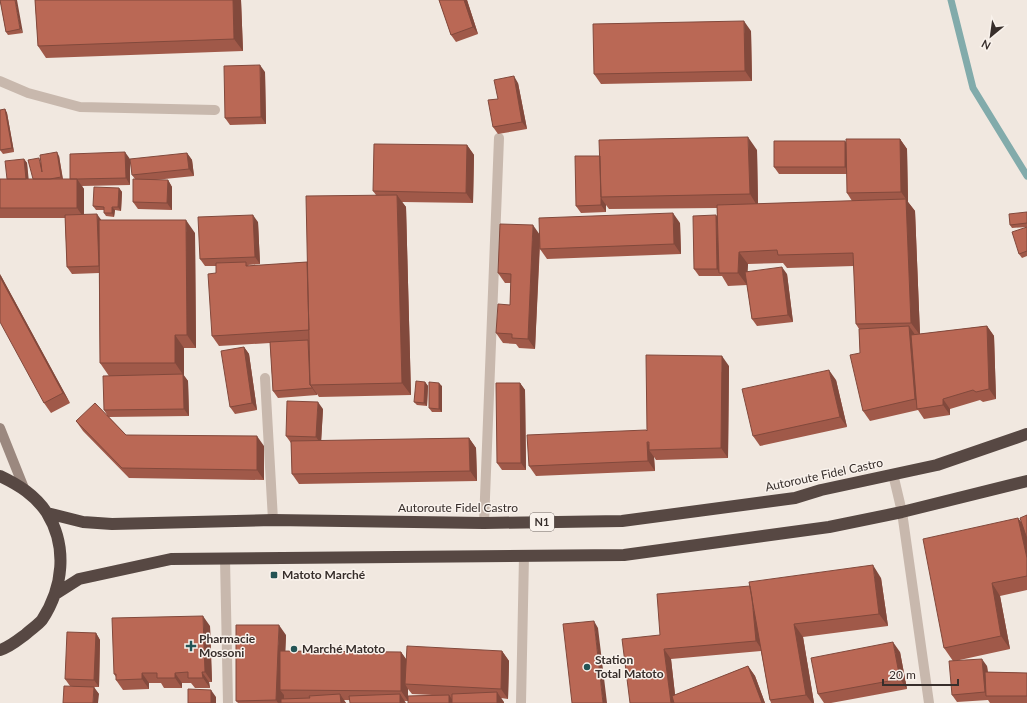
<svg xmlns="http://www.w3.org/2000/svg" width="1027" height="703" font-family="Lato,sans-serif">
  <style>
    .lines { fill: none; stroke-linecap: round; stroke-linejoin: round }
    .stream { stroke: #82abab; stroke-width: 7 }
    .lane { stroke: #c8b8ad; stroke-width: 10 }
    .street { stroke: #c8b8ad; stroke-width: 10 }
    .secondary { stroke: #9b887f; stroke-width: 10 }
    .highway { stroke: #574843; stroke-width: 12 }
    .wall { fill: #a05949; fill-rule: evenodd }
    .shaded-wall { fill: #82493c }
    .building { fill: #ba6855; stroke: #82493c }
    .poi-dot { fill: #245455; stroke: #f9f2ec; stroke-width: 1.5 }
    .labels { text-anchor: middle; stroke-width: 3; stroke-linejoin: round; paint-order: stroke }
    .shield { fill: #f9f2ec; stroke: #716965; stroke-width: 1 }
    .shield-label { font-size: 11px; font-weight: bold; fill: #372e2b }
    .street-label { font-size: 12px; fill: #372e2b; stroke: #f9f2ec }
    .poi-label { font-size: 12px; font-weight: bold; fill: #372e2b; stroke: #f9f2ec; text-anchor: start }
  </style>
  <rect width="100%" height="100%" fill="#f1e8e0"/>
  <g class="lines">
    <!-- stream -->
    <path class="stream" d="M 951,0 L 973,88 L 1027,176"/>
    <!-- lane -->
    <path class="lane" d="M 0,81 L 28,93 L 80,107 L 215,110
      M 265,378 L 273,520
      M 484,523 L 499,138
      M 521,703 L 524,556"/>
    <!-- street -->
    <path class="street" d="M 893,474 L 902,512 L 929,703
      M 225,559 L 228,703"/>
    <!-- secondary -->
    <path class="secondary" d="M 0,428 L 24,488"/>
    <!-- highway -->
    <path class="highway" d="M 0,476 C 19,485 35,495 47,513 C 68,547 63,588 42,620 C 38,625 31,629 26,634 C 18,640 10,647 0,650
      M 47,513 L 83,522 L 112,524 L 273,520 L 484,523 L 622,521 L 795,498 L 821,490 L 937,465 L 1027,434
      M 57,593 L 79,579 L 171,559 L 624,555 L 829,527 L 902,512 L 1027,481"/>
  </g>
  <!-- wall -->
  <path class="wall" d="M 0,0 L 23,33 L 8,35 L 6,32 Z
    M 35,0 L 241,0 L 243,51 L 46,58 L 38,46 Z
    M 439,0 L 467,0 L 478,34 L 456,42 L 451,35 Z
    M 751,31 L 752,81 L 601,84 L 594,74 Z
    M 265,72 L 266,124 L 230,125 L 225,118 Z
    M 518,83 L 527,129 L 498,134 L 493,127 L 498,99 Z
    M 5,109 L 7,113 L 14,152 L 3,154 L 0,150 Z
    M 900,139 L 907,149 L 908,202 L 915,211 L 920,334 L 987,326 L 994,336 L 996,399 L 983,402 L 980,400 L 950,409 L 950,415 L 924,419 L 918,410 L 870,421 L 863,411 L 859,329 L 856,324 L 854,266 L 787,268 L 783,263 L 748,264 L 747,272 L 787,274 L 793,322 L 757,326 L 752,319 L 747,285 L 728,286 L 722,276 L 699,276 L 694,269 L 717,217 L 717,208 L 609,209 L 606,205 L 606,212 L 581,213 L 576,206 L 600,156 L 757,150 L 758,204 L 852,201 L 847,193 L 847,174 L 779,174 L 774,167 L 846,143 Z
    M 467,145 L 474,155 L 473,203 L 402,202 L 406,207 L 411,395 L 319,397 L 317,394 L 317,395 L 278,398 L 273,391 L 270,343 L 219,346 L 212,336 L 216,273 L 216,266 L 205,266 L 200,259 L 258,222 L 260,264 L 248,265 L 249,266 L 307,262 L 376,195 L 373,191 Z
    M 125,152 L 130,185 L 82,186 L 84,189 L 84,215 L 101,220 L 195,233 L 196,348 L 184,348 L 184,376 L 188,381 L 189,416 L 109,417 L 126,435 L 264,446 L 264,480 L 129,478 L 83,431 L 76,421 L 107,415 L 104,410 L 109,376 L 100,363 L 99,273 L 72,274 L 67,267 L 65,218 L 0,218 L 0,179 L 7,179 L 24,159 L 27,163 L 28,179 L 33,179 L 41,161 L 59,156 L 63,179 L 70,179 Z
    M 187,153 L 192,160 L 194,176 L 155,180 L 168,180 L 172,187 L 172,210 L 138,209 L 133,202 L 135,179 L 132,175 Z
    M 119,188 L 122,192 L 121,211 L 115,210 L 114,217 L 106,216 L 104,213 L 104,210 L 96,210 L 93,206 Z
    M 1027,212 L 1027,256 L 1022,258 L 1019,254 L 1027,227 L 1012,228 L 1010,225 Z
    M 680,223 L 681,254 L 547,259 L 540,249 L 540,246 L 535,349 L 519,348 L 516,344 L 503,343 L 496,333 L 510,305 L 511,283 L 505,283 L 498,273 L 540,234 Z
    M 0,274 L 70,403 L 51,413 L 44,403 Z
    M 244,347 L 249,354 L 257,410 L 235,414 L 230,407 Z
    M 729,366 L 728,458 L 656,460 L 654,457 L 655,471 L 536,476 L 529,466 L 647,431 Z
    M 836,380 L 847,427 L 760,446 L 753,436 Z
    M 425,382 L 428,386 L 427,406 L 417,405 L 414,402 Z
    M 520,383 L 525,390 L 526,470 L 502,470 L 497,463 Z
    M 442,386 L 442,412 L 432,412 L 429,408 Z
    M 323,409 L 321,441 L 469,438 L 476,448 L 477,481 L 299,484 L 292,474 L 291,443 L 286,436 Z
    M 1027,515 L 1027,590 L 1000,596 L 1010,649 L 955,661 L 987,666 L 988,672 L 1027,673 L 1027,703 L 990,703 L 988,700 L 957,702 L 952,695 L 953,661 L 944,648 L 1018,518 L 1021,522 Z
    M 881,578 L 888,626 L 803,637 L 814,703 L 771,703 L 770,700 L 761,651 L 671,659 L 675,695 L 748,666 L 755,676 L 765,703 L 630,703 L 660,635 Z
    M 210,626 L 212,682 L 209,682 L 210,688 L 195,688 L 191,683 L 182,683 L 182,688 L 164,688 L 161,683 L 149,683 L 149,689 L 123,690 L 116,680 L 116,677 L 114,674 Z
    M 96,633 L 100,640 L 99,687 L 93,687 L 99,694 L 70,686 L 65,679 Z
    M 286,635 L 285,651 L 401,652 L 406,659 L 502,651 L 509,661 L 508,699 L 501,698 L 504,703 L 408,703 L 408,701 L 344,700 L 346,703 L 238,703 L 236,701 ZM 408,689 L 412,694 L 432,695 L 408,696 Z
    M 900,652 L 907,689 L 831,703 L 824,703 L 818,694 Z"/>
  <!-- shaded-wall -->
  <path class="shaded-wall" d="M 15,0 L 17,0 L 23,33 L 20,29 Z
    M 233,0 L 241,0 L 243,51 L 234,39 Z
    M 464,0 L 467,0 L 478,34 L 473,27 Z
    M 744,21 L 751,31 L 752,81 L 745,71 Z
    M 260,65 L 265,72 L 266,124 L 261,117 Z
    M 514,76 L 518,83 L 527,129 L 522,122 Z
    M 5,109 L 7,113 L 14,152 L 12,148 Z
    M 748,137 L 757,150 L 758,207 L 750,194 Z
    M 900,139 L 907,149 L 908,202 L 915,211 L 920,335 L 911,323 L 906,199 L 901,192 Z
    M 845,141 L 850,148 L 850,174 L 845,167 Z
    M 467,145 L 474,155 L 473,203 L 466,193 Z
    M 57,152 L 59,156 L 63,181 L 61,177 Z
    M 125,152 L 130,159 L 130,185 L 126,178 Z
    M 187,153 L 192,160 L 194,176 L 189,169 Z
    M 24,159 L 27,163 L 29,182 L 26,179 Z
    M 77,179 L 84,189 L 84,218 L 77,208 Z
    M 168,180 L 172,187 L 172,210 L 167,203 Z
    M 119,188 L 122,192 L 121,211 L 118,207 Z
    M 397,195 L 406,207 L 411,395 L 402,383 Z
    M 601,198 L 606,205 L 606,212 L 601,205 Z
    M 112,207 L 115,210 L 114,217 L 112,213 Z
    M 673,213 L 680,223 L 681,254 L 674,244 Z
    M 97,214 L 102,221 L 99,266 Z
    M 253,215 L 258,222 L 260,264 L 255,257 Z
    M 716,215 L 721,222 L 720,273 L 717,269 Z
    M 186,220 L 195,233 L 196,348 L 187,335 Z
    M 533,225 L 540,235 L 535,349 L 528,339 Z
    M 739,252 L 748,264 L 747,285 L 738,273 Z
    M 782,267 L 787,274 L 793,322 L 788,315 Z
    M 0,274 L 70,403 L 63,393 L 0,277 Z
    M 909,326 L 916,336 L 921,408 L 915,399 Z
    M 987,326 L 994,336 L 996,399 L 989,389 Z
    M 175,335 L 184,348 L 184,376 L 175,363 Z
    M 244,347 L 249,354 L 257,410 L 252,403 Z
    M 722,356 L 729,366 L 728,458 L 721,448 Z
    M 829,370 L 836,380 L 847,427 L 840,417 Z
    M 183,374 L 188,381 L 189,416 L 184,409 Z
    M 425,382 L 428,386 L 427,406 L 424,403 Z
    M 439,383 L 442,386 L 442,412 L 439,409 Z
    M 520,383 L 525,390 L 526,470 L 521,463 Z
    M 312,387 L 317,394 L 317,395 L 312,388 Z
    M 943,399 L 950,409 L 950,415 L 943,405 Z
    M 318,402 L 323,409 L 321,444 L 316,437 Z
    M 257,436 L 264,446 L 264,480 L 257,470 Z
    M 469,438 L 476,448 L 477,481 L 470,471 Z
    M 647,442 L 652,450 L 649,450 L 654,457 L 655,471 L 648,461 Z
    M 1018,518 L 1027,530 L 1027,558 Z
    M 873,565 L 881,578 L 888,626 L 879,614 Z
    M 992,583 L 1000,596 L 1010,649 L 1001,636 Z
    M 751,586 L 763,651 L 756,641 Z
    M 203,616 L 210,626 L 212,682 L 205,672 Z
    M 594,621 L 598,628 L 607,703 L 603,703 Z
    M 794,624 L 803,637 L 814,703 L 812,703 L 806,695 Z
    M 279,625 L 286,635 L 284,690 L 280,690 L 284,695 L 284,703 L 278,703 L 276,700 Z
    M 96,633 L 100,640 L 99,687 L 94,680 Z
    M 893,642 L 900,652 L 907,689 L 900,679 Z
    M 664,649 L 671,659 L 676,703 L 671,703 Z
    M 502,651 L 509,661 L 508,699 L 501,689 Z
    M 401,652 L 408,662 L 405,684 L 408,689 L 408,701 L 401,691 Z
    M 982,659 L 987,666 L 990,696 L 987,696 L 985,692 Z
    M 748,666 L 755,676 L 765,703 L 762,703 Z
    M 202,672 L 209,682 L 210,688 L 203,678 Z
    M 142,673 L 149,683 L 149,689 L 142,679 Z
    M 175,673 L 182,683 L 182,688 L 175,678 Z
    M 94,687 L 99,694 L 98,703 L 93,703 Z
    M 211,690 L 216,697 L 216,703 L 211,703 Z
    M 497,692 L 504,702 L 504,703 L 497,703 Z
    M 340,694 L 346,703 L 341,703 Z
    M 400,694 L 406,703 L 400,703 Z
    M 449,695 L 454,702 L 454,703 L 449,703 Z"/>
  <!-- building -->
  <path class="building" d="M 0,0 L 15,0 L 20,29 L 6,32 Z
    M 35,0 L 233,0 L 234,39 L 38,46 Z
    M 439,0 L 464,0 L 473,27 L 451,35 Z
    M 744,21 L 745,71 L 594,74 L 593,24 Z
    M 260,65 L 261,117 L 225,118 L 224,66 Z
    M 514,76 L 522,122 L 493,127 L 488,100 L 498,99 L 494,80 Z
    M 5,109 L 12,148 L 0,150 L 0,110 Z
    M 748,137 L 750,194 L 601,197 L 599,140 Z
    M 846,139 L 900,139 L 901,192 L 847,193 Z
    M 774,141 L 845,141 L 845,167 L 774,167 Z
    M 374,144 L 467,145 L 466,193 L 373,191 Z
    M 57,152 L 61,177 L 50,179 L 33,179 L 28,160 L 39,158 L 42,172 L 40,155 Z
    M 125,152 L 126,178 L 77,179 L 70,179 L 70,154 Z
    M 187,153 L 189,169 L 132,175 L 130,159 Z
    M 575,156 L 600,156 L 601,197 L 601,205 L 576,206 Z
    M 24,159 L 26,179 L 7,179 L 5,161 Z
    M 0,179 L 77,179 L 77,208 L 0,208 Z
    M 133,179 L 168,180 L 167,203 L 133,202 Z
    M 94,187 L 119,188 L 118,207 L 112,207 L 112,213 L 104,213 L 104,207 L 93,206 Z
    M 397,195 L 402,383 L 310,385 L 306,196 Z
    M 906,199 L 911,323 L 856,324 L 853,253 L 778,255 L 777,250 L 739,252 L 738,273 L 719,273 L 717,205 Z
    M 1027,212 L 1027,223 L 1010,225 L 1009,214 Z
    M 673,213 L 674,244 L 540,249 L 539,218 Z
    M 97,214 L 99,266 L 67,267 L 65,215 Z
    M 253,215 L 255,257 L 200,259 L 198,217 Z
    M 716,215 L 717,269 L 694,269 L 693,216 Z
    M 99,220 L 186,220 L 187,335 L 175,335 L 175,363 L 100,363 Z
    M 500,224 L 533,225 L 528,339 L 512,338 L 512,334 L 496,333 L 498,304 L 510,305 L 511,274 L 498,273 Z
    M 1027,227 L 1027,251 L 1019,254 L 1012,232 Z
    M 246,262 L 246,266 L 307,262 L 309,330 L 212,336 L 208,274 L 216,273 L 216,263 Z
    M 782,267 L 788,315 L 752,319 L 745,272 Z
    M 0,277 L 63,393 L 44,403 L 0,322 Z
    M 909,326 L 915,399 L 863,411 L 850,355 L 860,353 L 859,329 Z
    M 987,326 L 989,389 L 976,392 L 973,390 L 943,399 L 943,405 L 917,409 L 911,335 Z
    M 308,340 L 310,385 L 312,387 L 312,388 L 273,391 L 270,342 Z
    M 244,347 L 252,403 L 230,407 L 221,351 Z
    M 646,355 L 722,356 L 721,448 L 649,450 L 649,442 L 647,442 L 648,461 L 529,466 L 527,435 L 646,430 L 647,431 Z
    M 829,370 L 840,417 L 753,436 L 742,389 Z
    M 183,374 L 184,409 L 104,410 L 103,376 Z
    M 416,381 L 425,382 L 424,403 L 414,402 Z
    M 429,382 L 439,383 L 439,409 L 429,408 Z
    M 496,383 L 520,383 L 521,463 L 497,463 Z
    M 287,401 L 318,402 L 316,437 L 286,436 Z
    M 95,403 L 126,435 L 257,436 L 257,470 L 122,468 L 76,421 Z
    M 469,438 L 470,471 L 292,474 L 291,441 Z
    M 1027,515 L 1027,539 L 1020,518 Z
    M 1018,518 L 1027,558 L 1027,576 L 992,583 L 1001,636 L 944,648 L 923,539 Z
    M 873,565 L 879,614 L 794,624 L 806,695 L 770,700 L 749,582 Z
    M 750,586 L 752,598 L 756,641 L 664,649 L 671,703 L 630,703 L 622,639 L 660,635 L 657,594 Z
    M 203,616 L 205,672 L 202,672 L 203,678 L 188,678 L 188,672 L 175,673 L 175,678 L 157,678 L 157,673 L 142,673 L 142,679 L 116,680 L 116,674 L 114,674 L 112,618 Z
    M 594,621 L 603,703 L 572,703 L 563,624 Z
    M 236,625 L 279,625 L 276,700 L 236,701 Z
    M 67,632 L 96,633 L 94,680 L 65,679 Z
    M 893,642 L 900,679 L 818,694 L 811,658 Z
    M 407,646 L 502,651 L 501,689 L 405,684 Z
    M 280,651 L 401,652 L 401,691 L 280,690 Z
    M 982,659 L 985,692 L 952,695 L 949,661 Z
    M 748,666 L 762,703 L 674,703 L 672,696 Z
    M 985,672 L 1027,673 L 1027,696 L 986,696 Z
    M 64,686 L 94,687 L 93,703 L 63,703 Z
    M 188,689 L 211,690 L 211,703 L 188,703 Z
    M 497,692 L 497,703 L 452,703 L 452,694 Z
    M 340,694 L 341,703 L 281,703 L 281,699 L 310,698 L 309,696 Z
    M 400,694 L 400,703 L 350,703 L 349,696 Z
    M 449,695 L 449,703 L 408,703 L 408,696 Z"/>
  <!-- markers -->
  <g class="poi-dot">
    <rect x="270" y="571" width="8" height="8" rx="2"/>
    <path d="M189 640h4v4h4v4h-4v4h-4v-4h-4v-4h4z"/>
    <circle cx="294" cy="649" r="4"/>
    <circle cx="587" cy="667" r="4"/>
  </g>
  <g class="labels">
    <!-- shield labels -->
    <rect class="shield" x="530" y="513" width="24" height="18" rx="3"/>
    <g class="shield-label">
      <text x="542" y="526">N1</text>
    </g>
    <!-- street labels -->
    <g class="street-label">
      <text transform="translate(824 475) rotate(-12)" y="4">Autoroute Fidel Castro</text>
      <text x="458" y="512">Autoroute Fidel Castro</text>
    </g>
    <!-- poi labels -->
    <g class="poi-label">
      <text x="282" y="579">Matoto Marché</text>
      <text x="199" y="643">Pharmacie<tspan x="199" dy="14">Mossoni</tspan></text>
      <text x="302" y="653">Marché Matoto</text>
      <text x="595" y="664">Station<tspan x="595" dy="14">Total Matoto</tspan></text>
    </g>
  </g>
  <!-- north arrow -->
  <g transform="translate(991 36) rotate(209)" stroke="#f9f2ec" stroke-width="3" paint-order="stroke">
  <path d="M0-3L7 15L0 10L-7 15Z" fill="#372e2b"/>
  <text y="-6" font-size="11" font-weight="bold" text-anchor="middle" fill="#372e2b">N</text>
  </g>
  <!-- scale -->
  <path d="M883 679v6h75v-6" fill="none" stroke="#372e2b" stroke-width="2"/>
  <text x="889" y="679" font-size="12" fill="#372e2b" stroke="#f9f2ec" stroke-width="3" paint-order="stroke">20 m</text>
</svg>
